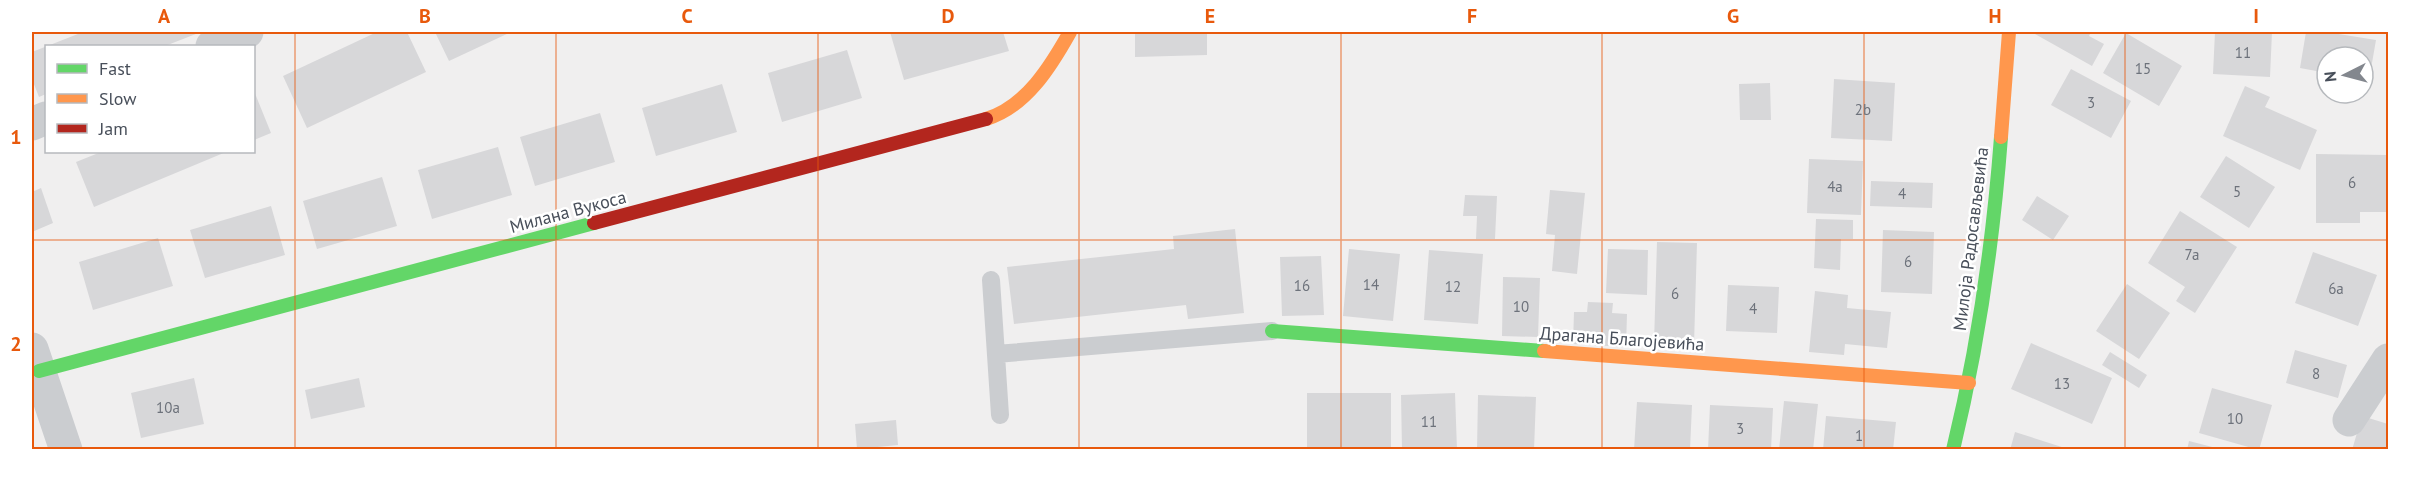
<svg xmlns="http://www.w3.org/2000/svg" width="2420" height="481" font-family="'PT Sans',sans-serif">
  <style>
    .building { fill: #d7d7d9 }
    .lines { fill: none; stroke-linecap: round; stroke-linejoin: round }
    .lane { stroke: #cbcdd0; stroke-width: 18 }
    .street { stroke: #cbcdd0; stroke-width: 33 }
    .fast { stroke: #63d668; stroke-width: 14 }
    .slow { stroke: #ff974d; stroke-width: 14 }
    .jam { stroke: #b3261e; stroke-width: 14 }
    .grid { fill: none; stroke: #e8590c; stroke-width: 1.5; stroke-opacity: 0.55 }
    .labels { text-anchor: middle; stroke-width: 5; stroke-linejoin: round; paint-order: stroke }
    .number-label { font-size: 15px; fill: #6d727b }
    .street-label { font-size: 18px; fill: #484f5a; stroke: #fff }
    .neatline { fill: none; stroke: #e8590c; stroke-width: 2 }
    .grid-label { font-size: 20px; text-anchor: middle; font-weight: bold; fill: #e8590c }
  </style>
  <rect width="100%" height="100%" fill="#f0efef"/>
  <!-- building -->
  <path class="building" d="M 83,32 L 201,32 L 165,46 L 46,46 L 46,94 L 39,97 L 32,79 L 32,52 Z
    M 377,32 L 407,32 L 426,72 L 307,128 L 283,76 Z
    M 435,32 L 511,32 L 449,61 Z
    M 890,32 L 1003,32 L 1009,51 L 904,80 Z
    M 1135,32 L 1207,32 L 1207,55 L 1135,57 Z
    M 2036,32 L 2091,32 L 2089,36 L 2104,44 L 2092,66 L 2035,34 Z
    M 2215,32 L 2272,32 L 2270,77 L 2213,74 Z
    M 2306,32 L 2326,32 L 2376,40 L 2369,80 L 2363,79 L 2363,57 L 2327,57 L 2327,73 L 2300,68 Z
    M 2126,33 L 2182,66 L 2159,106 L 2103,73 Z
    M 847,50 L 862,98 L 782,122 L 768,73 Z
    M 2071,69 L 2131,101 L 2111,138 L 2051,105 Z
    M 1834,79 L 1895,83 L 1892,141 L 1831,138 Z
    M 1770,83 L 1771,120 L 1740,120 L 1739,84 Z
    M 722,84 L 737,132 L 656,156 L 642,108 Z
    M 2245,86 L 2270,97 L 2265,107 L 2317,130 L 2300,170 L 2223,136 Z
    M 254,91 L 271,133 L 254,140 Z
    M 600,113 L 615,162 L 535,186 L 520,137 Z
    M 498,147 L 512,195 L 432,219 L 418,170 Z
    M 101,152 L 226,152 L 94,207 L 76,162 Z
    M 2316,154 L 2388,155 L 2388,212 L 2360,212 L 2360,223 L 2316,223 Z
    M 2226,156 L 2275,187 L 2249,228 L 2200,197 Z
    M 1809,159 L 1863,161 L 1861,215 L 1807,213 Z
    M 382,177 L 397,226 L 317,249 L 303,201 Z
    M 1871,181 L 1933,183 L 1932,208 L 1870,206 Z
    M 41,188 L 53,223 L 32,232 L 32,192 Z
    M 1550,190 L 1585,193 L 1577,274 L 1552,271 L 1555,235 L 1546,234 Z
    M 1465,195 L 1497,196 L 1495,239 L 1476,239 L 1477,216 L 1463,216 Z
    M 2037,196 L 2069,216 L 2053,240 L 2022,220 Z
    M 271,206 L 285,255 L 205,278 L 190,230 Z
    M 2180,211 L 2237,247 L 2195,313 L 2176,301 L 2185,287 L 2148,263 Z
    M 1816,219 L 1853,220 L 1853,239 L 1841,239 L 1840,270 L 1814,268 Z
    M 1235,229 L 1244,313 L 1188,319 L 1186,305 L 1014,324 L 1007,267 L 1174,249 L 1173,236 Z
    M 1883,230 L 1934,232 L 1932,294 L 1881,292 Z
    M 158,238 L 173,286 L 93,310 L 79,262 Z
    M 1657,242 L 1697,243 L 1694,345 L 1654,344 Z
    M 1349,249 L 1400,254 L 1393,321 L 1343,316 Z
    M 1608,249 L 1648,250 L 1647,295 L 1606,293 Z
    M 1429,250 L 1483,254 L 1478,324 L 1424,320 Z
    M 2313,252 L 2377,275 L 2358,326 L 2295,303 Z
    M 1321,256 L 1324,315 L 1282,316 L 1280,257 Z
    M 1503,277 L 1540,278 L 1538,337 L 1502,336 Z
    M 2127,284 L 2170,313 L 2139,359 L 2096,331 Z
    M 1728,285 L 1779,287 L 1777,333 L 1726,331 Z
    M 1815,291 L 1848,295 L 1847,308 L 1891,312 L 1887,348 L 1845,344 L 1844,355 L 1809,352 Z
    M 1588,302 L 1613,303 L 1612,313 L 1627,314 L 1626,347 L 1573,344 L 1574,312 L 1587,312 Z
    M 2031,343 L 2112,378 L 2092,424 L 2011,389 Z
    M 2295,350 L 2347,365 L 2338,398 L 2286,383 Z
    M 2110,352 L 2147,375 L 2139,388 L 2102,365 Z
    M 194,378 L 204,424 L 141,438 L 131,393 Z
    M 359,378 L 365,407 L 311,419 L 305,390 Z
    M 2212,388 L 2272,405 L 2259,450 L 2199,433 Z
    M 1307,393 L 1391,393 L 1391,450 L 1307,450 Z
    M 1455,393 L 1457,450 L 1402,450 L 1401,395 Z
    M 1478,395 L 1536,397 L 1534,450 L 1477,450 Z
    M 1784,401 L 1818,404 L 1813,450 L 1779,450 Z
    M 1637,402 L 1692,405 L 1690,450 L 1634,450 Z
    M 1710,405 L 1773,408 L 1771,450 L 1708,450 Z
    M 1826,416 L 1896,422 L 1893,450 L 1823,450 Z
    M 2362,416 L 2388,424 L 2388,450 L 2352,450 Z
    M 896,420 L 898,445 L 857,449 L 855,424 Z
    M 2015,432 L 2068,449 L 2068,450 L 2010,450 Z
    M 2189,441 L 2220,449 L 2220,450 L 2187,450 Z"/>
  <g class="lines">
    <!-- lane -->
    <path class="lane" d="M 991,280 L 1000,415
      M 996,354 L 1272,331"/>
    <!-- street -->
    <path class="street" d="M 212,46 L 247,32
      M 32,124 L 46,118
      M 32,349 L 66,450
      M 2349,420 L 2388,360"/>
    <!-- fast -->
    <path class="fast" d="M 1272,331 L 1544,351
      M 39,371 L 594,223
      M 1953,450 C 1978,347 1993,243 2001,137"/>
    <!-- slow -->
    <path class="slow" d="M 986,119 C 1026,107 1051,66 1070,32
      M 2001,137 L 2009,32
      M 1544,351 L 1969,383"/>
    <!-- jam -->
    <path class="jam" d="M 594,223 L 986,119"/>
  </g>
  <!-- grid -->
  <path class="grid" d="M 295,32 L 295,450M 556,32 L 556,450M 818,32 L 818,450M 1079,32 L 1079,450M 1341,32 L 1341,450M 1602,32 L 1602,450M 1864,32 L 1864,450M 2125,32 L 2125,450M 32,240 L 2388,240"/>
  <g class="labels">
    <!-- number labels -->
    <g class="number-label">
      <text x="2243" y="58">11</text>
      <text x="2143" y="74">15</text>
      <text x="2091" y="108">3</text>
      <text x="1863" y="115">2b</text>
      <text x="2352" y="188">6</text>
      <text x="1835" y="192">4a</text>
      <text x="2237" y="197">5</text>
      <text x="1902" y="199">4</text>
      <text x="2192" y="260">7a</text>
      <text x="1908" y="267">6</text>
      <text x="1371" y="290">14</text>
      <text x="1302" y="291">16</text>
      <text x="1453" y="292">12</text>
      <text x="2336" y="294">6a</text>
      <text x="1675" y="299">6</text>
      <text x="1521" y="312">10</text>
      <text x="1753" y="314">4</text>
      <text x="2316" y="379">8</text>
      <text x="2062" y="389">13</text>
      <text x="168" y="413">10a</text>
      <text x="2235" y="424">10</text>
      <text x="1429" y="427">11</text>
      <text x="1740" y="434">3</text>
      <text x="1859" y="441">1</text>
    </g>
    <!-- street labels -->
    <g class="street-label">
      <text transform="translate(568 212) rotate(-15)" y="6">Милана Вукоса</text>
      <text transform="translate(1971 239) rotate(-83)" y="6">Милоја Радосављевића</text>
      <text transform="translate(1622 339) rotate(4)" y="6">Драгана Благојевића</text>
    </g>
  </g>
  <!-- border -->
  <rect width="2420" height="481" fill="none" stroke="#ffffff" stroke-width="66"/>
  <!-- legend -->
  <rect x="45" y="45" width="210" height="108" fill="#ffffff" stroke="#b6b9bd" stroke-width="1.5"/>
  <rect x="57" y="64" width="30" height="9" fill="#63d668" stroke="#b6b9bd" stroke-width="1.5"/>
  <text x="99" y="75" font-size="18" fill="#484f5a">Fast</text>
  <rect x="57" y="94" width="30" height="9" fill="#ff974d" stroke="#b6b9bd" stroke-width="1.5"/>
  <text x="99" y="105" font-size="18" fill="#484f5a">Slow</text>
  <rect x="57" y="124" width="30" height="9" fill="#b3261e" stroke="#b6b9bd" stroke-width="1.5"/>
  <text x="99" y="135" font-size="18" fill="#484f5a">Jam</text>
  <!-- north arrow -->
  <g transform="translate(2345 75) rotate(264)"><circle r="28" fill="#ffffff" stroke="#b6b9bd" stroke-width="1.5"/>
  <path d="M0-4.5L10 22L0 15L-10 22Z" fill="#83878e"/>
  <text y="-9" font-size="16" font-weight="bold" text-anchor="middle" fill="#484f5a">N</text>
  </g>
  <rect x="33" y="33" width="2354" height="415" class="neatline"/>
  <g class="grid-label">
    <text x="164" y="23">A</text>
    <text x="425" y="23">B</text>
    <text x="687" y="23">C</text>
    <text x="948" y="23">D</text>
    <text x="1210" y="23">E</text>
    <text x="1472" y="23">F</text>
    <text x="1733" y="23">G</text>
    <text x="1995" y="23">H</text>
    <text x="2256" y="23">I</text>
    <text x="16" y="144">1</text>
    <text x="16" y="351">2</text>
  </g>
</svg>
